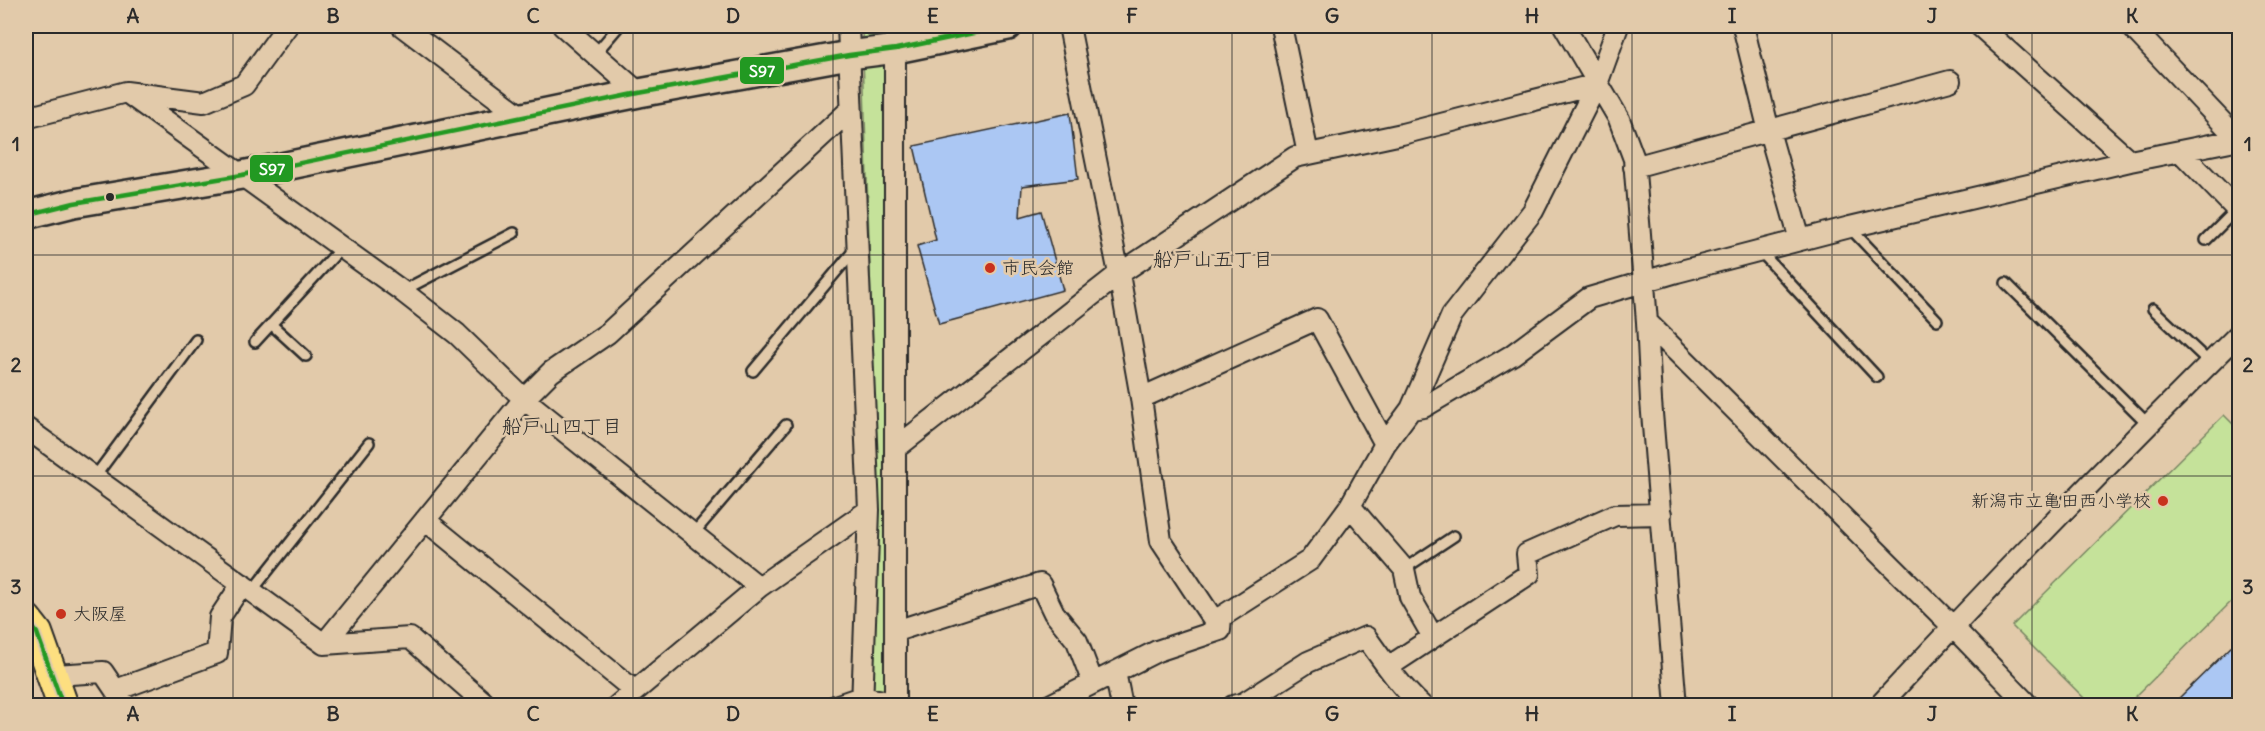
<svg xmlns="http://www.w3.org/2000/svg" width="2265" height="731" font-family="Delius,'Klee One',sans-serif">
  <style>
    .green { fill: #c5e29a; stroke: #788662; stroke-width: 1.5 }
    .building { fill: #abc7f3; stroke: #2b2b2b; stroke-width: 1.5 }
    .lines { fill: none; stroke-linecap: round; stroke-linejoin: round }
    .service-casing { stroke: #2b2b2b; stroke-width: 14 }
    .minor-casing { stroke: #2b2b2b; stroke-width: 24 }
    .secondary-casing { stroke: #2b2b2b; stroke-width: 32 }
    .primary-casing { stroke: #2b2b2b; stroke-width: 34 }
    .service { stroke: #e2caaa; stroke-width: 9 }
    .minor { stroke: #e2caaa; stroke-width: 20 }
    .secondary { stroke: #e2caaa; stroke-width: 27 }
    .primary { stroke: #fddf80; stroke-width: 30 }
    .bus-1-casing { stroke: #e2caaa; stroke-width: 9 }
    .bus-1 { stroke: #292; stroke-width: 4.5 }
    .grid { fill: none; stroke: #2b2b2b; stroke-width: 1.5; stroke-opacity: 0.55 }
    .bus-dot { fill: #2b2b2b; stroke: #e2caaa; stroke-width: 2 }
    .poi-dot { fill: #c8321e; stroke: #e2caaa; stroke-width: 2 }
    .labels { text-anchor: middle; stroke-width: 5; stroke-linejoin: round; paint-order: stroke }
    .poi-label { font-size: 18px; fill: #2b2b2b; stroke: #e2caaa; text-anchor: start }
    .neighbourhood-label { font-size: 20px; fill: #2b2b2b; stroke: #e2caaa }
    .line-badge { stroke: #e2caaa; stroke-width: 2 }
    .badge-label { font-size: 16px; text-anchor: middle; font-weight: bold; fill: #fff }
    .neatline { fill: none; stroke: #2b2b2b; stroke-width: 2 }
    .grid-label { font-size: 20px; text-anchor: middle; font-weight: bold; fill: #2b2b2b }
  </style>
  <rect width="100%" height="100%" fill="#e2caaa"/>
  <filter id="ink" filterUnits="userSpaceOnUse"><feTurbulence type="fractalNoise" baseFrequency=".0167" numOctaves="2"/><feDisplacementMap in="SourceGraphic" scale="12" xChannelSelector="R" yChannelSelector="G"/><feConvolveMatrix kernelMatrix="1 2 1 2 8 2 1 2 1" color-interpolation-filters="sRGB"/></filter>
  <g filter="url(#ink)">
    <!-- green -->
    <path class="green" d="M 862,26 L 889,26 L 891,706 L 873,705 L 878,514 Z
      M 2224,415 L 2239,430 L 2239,594 L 2127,705 L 2091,705 L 2012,626 Z"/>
    <!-- building -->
    <path class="building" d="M 1070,113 L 1078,179 L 1022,186 L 1020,217 L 1041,211 L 1063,290 L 939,324 L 917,246 L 936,240 L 914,146 Z
      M 2240,638 L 2240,692 L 2225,705 L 2172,705 Z"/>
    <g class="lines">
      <defs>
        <path id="service" d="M 595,54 L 619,26
          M 1850,228 L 1937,320
          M 2206,240 L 2236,210
          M 1760,251 L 1877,377
          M 2006,283 L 2148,424
          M 402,291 L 514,233
          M 2153,309 L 2210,363
          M 271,324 L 306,356
          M 255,342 L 342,247
          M 753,371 L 856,248
          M 94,478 L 196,340
          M 693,534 L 786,425
          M 1404,569 L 1454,536
          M 252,591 L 369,443"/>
        <path id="minor" d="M 402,26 L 522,117
          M 563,26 L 639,93
          M 848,26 L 869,510 L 862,706
          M 1069,26 L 1119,274 L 1141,398 L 1317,319 L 1385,444
          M 1281,26 L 1308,154
          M 1564,26 L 1619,119 L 1634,159 L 1647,322 L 1651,401 L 1676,706
          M 1743,26 L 1769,131 L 1800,240
          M 1980,26 L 2130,161
          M 2131,26 L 2238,139
          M 126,92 L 402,291 L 457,334 L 524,399 L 759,587
          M 26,118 L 126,92 L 204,102 L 244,85 L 287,26
          M 2180,151 L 2240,213
          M 1634,167 L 1950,81
          M 1647,322 L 1952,626 L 2029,706
          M 1141,398 L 1161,541 L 1220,630
          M 1411,409 L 1424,407 L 1512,355 L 1589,298 L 1677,272 L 1850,227 L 2130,161 L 2240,139
          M 26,428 L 324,644 L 410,638 L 488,706
          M 896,448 L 1119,274 L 1295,157 L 1402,134 L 1597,84
          M 1350,506 L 1404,569 L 1410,597 L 1433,637
          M 425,520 L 635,691
          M 896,631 L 1040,584 L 1054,613 L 1077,641 L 1093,683
          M 324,644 L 524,399 L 551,372 L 608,333 L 851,109
          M 1388,667 L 1529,574 L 1527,554 L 1615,515 L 1661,514
          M 1115,672 L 1122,706
          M 54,675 L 103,672 L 126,706
          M 116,690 L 217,653 L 220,617 L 242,584
          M 617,706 L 759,587 L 869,510
          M 835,706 L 861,697 L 895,703
          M 895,706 L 895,26
          M 1048,706 L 1157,651 L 1220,630 L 1221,617 L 1310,560 L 1350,506 L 1385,444 L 1411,409 L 1452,315 L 1533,211 L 1597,84 L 1618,26
          M 1233,706 L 1244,703 L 1308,662 L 1366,637 C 1383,661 1400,686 1422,706
          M 1879,706 C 1996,579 2117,455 2240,333"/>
        <path id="secondary" d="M 26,215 L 74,203 L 242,175 L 639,93 L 849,55 L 896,49 L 1008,26"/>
        <path id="primary" d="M 26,619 L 37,633 L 63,706"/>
      </defs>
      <!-- service casing -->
      <use href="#service" class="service-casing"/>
      <!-- minor casing -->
      <use href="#minor" class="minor-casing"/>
      <!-- secondary casing -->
      <use href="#secondary" class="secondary-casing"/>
      <!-- primary casing -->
      <use href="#primary" class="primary-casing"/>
      <!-- service -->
      <use href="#service" class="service"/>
      <!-- minor -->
      <use href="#minor" class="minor"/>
      <!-- secondary -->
      <use href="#secondary" class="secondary"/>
      <!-- primary -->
      <use href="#primary" class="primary"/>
      <defs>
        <path id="bus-1" d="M 26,215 L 74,203 L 242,175 L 639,93 L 849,55 L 896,49 L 1008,26
          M 26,619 L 37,633 L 63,706"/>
      </defs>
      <!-- bus-1 casing -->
      <use href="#bus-1" class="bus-1-casing"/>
      <!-- bus-1 -->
      <use href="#bus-1" class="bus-1"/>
    </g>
  </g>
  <!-- grid -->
  <path class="grid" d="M 233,26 L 233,706M 433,26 L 433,706M 633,26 L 633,706M 833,26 L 833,706M 1033,26 L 1033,706M 1232,26 L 1232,706M 1432,26 L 1432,706M 1632,26 L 1632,706M 1832,26 L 1832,706M 2032,26 L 2032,706M 26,255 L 2240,255M 26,476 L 2240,476"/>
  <!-- markers -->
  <circle class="bus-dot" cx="110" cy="197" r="5"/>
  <g class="poi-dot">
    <circle cx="990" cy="268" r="6"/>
    <circle cx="2163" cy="501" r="6"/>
    <circle cx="61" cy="614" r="6"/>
  </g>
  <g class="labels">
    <!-- poi labels -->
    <g class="poi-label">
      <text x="1002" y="274">市民会館</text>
      <text x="2151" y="507" text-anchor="end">新潟市立亀田西小学校</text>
      <text x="73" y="620">大阪屋</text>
    </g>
    <!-- neighbourhood labels -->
    <g class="neighbourhood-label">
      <text x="1213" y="266">船戸山五丁目</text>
      <text x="562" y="433">船戸山四丁目</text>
    </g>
  </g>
  <g class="line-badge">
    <rect x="739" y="56" width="46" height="29" rx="6" fill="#292"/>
    <rect x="249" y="154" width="45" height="29" rx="6" fill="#292"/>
  </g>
  <g class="badge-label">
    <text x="762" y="77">S97</text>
    <text x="272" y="175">S97</text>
  </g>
  <!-- margin -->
  <rect width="2265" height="731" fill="none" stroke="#e2caaa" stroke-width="66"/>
  <rect x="33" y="33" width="2199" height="665" class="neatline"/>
  <g class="grid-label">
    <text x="133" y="23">A</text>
    <text x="333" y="23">B</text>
    <text x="533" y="23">C</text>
    <text x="733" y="23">D</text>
    <text x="933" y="23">E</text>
    <text x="1132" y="23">F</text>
    <text x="1332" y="23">G</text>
    <text x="1532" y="23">H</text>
    <text x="1732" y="23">I</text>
    <text x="1932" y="23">J</text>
    <text x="2132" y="23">K</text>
    <text x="16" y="151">1</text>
    <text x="2248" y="151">1</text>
    <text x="16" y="372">2</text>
    <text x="2248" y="372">2</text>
    <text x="16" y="594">3</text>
    <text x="2248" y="594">3</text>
    <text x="133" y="721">A</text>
    <text x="333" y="721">B</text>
    <text x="533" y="721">C</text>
    <text x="733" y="721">D</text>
    <text x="933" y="721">E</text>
    <text x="1132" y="721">F</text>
    <text x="1332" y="721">G</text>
    <text x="1532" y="721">H</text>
    <text x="1732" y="721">I</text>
    <text x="1932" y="721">J</text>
    <text x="2132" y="721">K</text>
  </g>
</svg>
